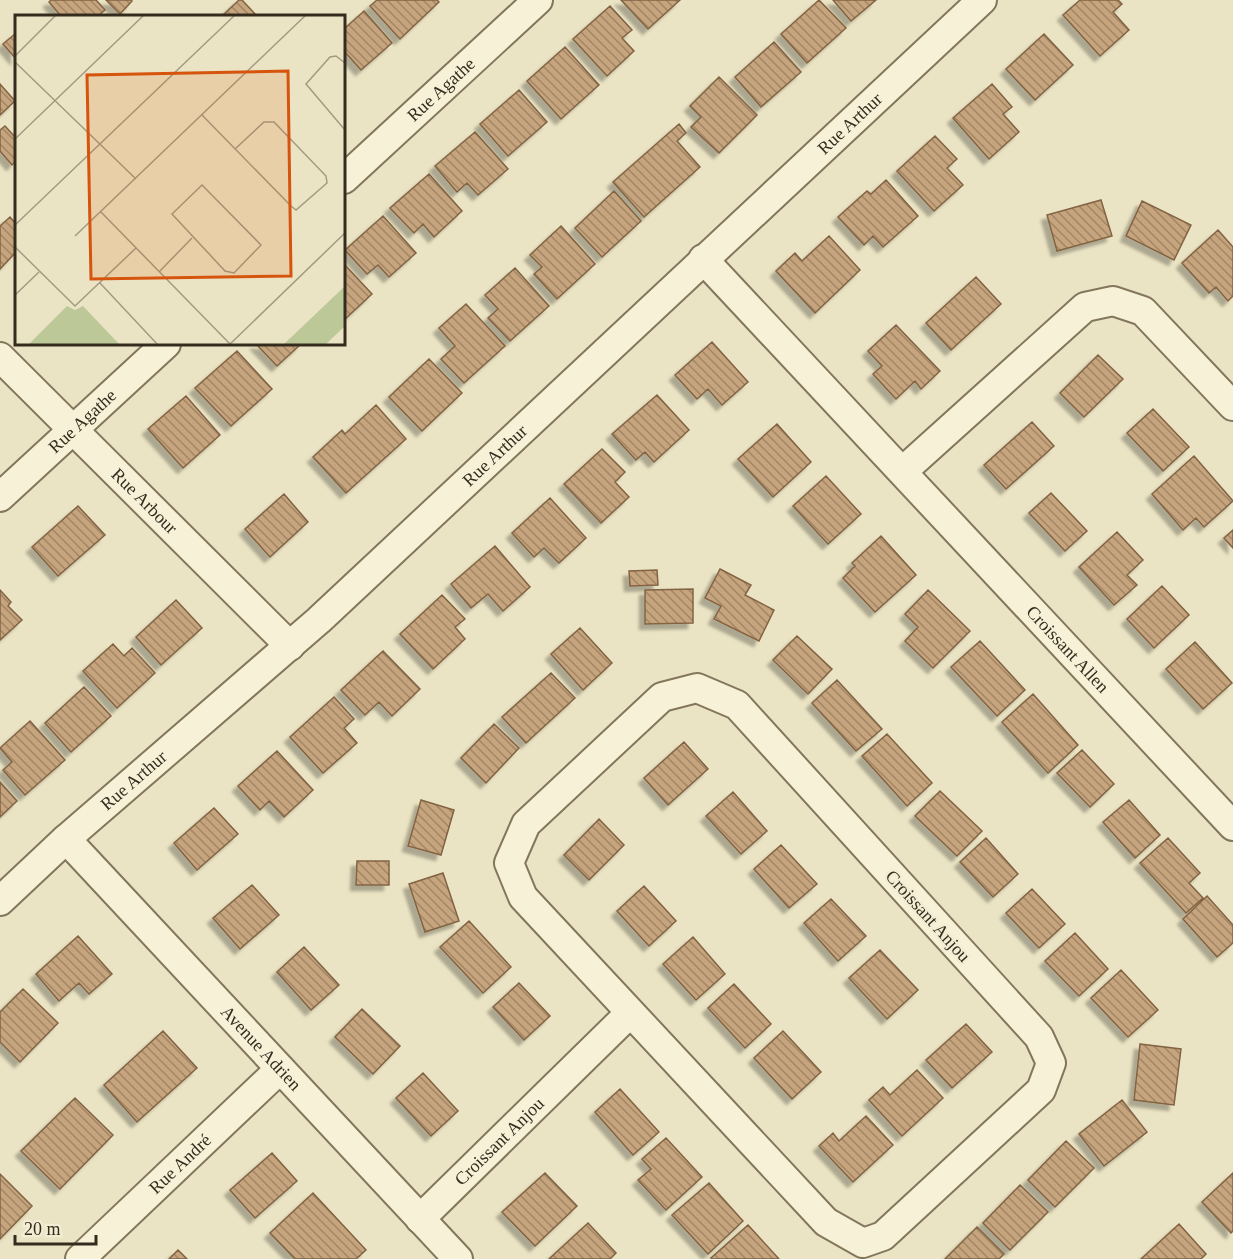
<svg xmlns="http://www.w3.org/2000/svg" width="1233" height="1259" font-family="'Times New Roman',serif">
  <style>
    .building { fill: url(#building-back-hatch); stroke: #826343; stroke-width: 1.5; filter: url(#shadow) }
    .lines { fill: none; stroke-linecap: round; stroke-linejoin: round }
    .minor-casing { stroke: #84765c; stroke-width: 32 }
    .minor { stroke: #f6f1d7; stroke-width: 28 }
    .labels { text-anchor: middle; stroke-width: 5; stroke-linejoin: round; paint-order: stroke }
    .street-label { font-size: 18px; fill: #352c1f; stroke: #f3edd3 }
    .inset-road { fill: none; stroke: #a29a82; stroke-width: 1.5 }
    .view { fill: #d6540e; fill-opacity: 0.15; stroke: #d6540e; stroke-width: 3 }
    .inset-edge { fill: none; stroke: #352c1f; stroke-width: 3 }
  </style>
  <defs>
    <pattern id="building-back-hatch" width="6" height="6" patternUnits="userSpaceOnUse" patternTransform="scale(1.5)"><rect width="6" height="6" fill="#c6a47d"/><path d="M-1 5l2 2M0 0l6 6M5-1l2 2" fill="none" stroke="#a28666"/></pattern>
    <filter id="shadow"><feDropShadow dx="-5.5" dy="5.5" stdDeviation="1.5" flood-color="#0004"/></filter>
  </defs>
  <rect width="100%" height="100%" fill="#ebe4c4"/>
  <!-- building -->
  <path class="building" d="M 51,0 L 96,0 L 105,10 L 98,16 L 61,16 L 49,2 Z
    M 106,0 L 131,0 L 132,1 L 120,14 Z
    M 239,0 L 242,0 L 257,16 L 222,16 Z
    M 377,0 L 437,0 L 439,2 L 400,39 L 370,6 Z
    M 621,0 L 680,0 L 648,29 Z
    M 819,0 L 846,28 L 807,63 L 781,34 Z
    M 833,0 L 876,0 L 851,21 Z
    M 1080,0 L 1118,0 L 1122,4 L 1113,12 L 1129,30 L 1100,56 L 1063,15 Z
    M 610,6 L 632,30 L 622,38 L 634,51 L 607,76 L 573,39 Z
    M 364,11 L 392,43 L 361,70 L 344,51 L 344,29 Z
    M 16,33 L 16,59 L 3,44 Z
    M 1044,34 L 1073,65 L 1035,100 L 1006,69 Z
    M 774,42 L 801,72 L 761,107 L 735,77 Z
    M 565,47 L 599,85 L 561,119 L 527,81 Z
    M 719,77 L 757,115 L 719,153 L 691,127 L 701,117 L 690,106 Z
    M 0,84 L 15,101 L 0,115 Z
    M 992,84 L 1012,107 L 1003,114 L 1019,132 L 989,159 L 953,118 Z
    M 519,90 L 547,122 L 508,156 L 480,124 Z
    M 679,124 L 686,133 L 677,141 L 700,167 L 644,217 L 613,182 Z
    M 5,126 L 16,138 L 16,161 L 12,165 L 0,151 L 0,130 Z
    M 475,132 L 508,169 L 478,195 L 467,183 L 457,192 L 435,166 Z
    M 935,136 L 957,159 L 947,168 L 963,185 L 934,211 L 897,171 Z
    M 429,174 L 462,211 L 434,237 L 423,224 L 414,233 L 390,208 Z
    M 886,180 L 918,216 L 883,247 L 873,236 L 864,245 L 838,217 L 867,191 L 871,194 Z
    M 614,191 L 641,221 L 602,257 L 575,228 Z
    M 1101,200 L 1112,236 L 1057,251 L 1047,215 Z
    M 1142,201 L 1191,225 L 1174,260 L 1126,236 Z
    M 383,216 L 416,253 L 389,277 L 378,265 L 367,274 L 345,250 Z
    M 10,217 L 16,224 L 16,252 L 0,269 L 0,226 Z
    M 561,226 L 595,264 L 557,299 L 534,274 L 542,267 L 530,255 Z
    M 1218,230 L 1233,247 L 1233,296 L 1228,301 L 1216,287 L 1209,293 L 1182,263 Z
    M 829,236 L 860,270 L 815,313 L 776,271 L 795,253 L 802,261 Z
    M 344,264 L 372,294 L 344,320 Z
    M 515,268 L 549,306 L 510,341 L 488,318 L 498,309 L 485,295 Z
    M 976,277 L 1001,304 L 951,350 L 926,323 Z
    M 466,304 L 505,346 L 464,383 L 441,359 L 455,346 L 439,328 Z
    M 896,325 L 940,371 L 921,389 L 915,381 L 896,399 L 873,374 L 882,366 L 868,351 Z
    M 712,342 L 748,382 L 722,405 L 708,389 L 697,399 L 675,375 Z
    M 256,344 L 301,344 L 277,366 Z
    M 237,351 L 272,389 L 231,426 L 195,388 Z
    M 1098,355 L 1123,379 L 1084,417 L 1060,393 Z
    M 429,359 L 462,393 L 422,431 L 389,397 Z
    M 657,395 L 689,430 L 654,462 L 645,452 L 636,460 L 612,434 Z
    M 186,396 L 220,435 L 183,468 L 148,429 Z
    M 376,405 L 406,439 L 346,493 L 313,457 L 342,430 L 345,434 Z
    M 1153,409 L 1189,447 L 1163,471 L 1127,433 Z
    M 1032,422 L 1054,446 L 1006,489 L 984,465 Z
    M 777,424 L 811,462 L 773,497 L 738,459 Z
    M 602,449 L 625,472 L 615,482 L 629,497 L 601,523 L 564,484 Z
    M 1194,456 L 1233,501 L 1204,527 L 1196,518 L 1183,530 L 1152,494 Z
    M 826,476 L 861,514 L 828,544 L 793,506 Z
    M 1051,493 L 1087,531 L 1065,551 L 1029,513 Z
    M 284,494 L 308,522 L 270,557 L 245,529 Z
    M 550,498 L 586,538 L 559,563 L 544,548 L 534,557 L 512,533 Z
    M 78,506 L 105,535 L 58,576 L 32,547 Z
    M 1233,530 L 1233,548 L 1224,538 Z
    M 1117,532 L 1143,560 L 1127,575 L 1137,585 L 1114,605 L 1079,567 Z
    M 881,536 L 916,575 L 875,612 L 843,578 L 855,566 L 852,563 Z
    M 495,546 L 530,587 L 503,611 L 488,594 L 471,608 L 451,584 Z
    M 720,569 L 751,585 L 745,595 L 774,610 L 759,641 L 714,619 L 721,606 L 705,598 Z
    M 657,570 L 658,585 L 630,586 L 629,571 Z
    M 1162,586 L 1189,615 L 1154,648 L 1127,619 Z
    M 693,589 L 693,623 L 645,624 L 645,590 Z
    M 0,590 L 11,602 L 8,606 L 22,620 L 0,640 Z
    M 928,590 L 970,631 L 933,668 L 905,641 L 918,627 L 905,614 Z
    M 442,595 L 465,619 L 455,627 L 465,639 L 433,669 L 400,634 Z
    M 176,600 L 202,628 L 161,665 L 136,637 Z
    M 580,628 L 612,663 L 583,690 L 551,654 Z
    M 797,636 L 832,669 L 808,694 L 773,660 Z
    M 980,641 L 1025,690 L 997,716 L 951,667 Z
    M 1195,642 L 1232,683 L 1203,709 L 1166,669 Z
    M 113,644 L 124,656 L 132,648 L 155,673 L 117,708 L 83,671 Z
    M 383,651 L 420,689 L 392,716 L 379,702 L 365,715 L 341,690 Z
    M 551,673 L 575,698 L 526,743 L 502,717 Z
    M 837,680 L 882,729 L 856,751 L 812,703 Z
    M 84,687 L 111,716 L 71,752 L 45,723 Z
    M 1033,694 L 1078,745 L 1048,773 L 1002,722 Z
    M 334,697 L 354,719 L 344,728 L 357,743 L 323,773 L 290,737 Z
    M 30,721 L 65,760 L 25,795 L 3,770 L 12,762 L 0,748 Z
    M 494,724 L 519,748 L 486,783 L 461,758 Z
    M 887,734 L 932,783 L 907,806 L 862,756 Z
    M 684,742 L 708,769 L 668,805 L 644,778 Z
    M 1082,750 L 1114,784 L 1090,807 L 1057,773 Z
    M 277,751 L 313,790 L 284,817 L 269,801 L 260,810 L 238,786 Z
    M 0,782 L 17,801 L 0,817 Z
    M 940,791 L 982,831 L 957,856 L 915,816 Z
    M 733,792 L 767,831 L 741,854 L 706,816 Z
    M 421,800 L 454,810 L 441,855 L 408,846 Z
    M 1129,800 L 1160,835 L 1135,858 L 1103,822 Z
    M 214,808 L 238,834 L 197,870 L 174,843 Z
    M 599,819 L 624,845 L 589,880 L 564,855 Z
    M 986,838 L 1018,874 L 993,897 L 960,862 Z
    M 1168,838 L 1200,873 L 1189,883 L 1203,898 L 1186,913 L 1140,863 Z
    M 781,845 L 817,884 L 789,908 L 754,869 Z
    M 357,861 L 389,861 L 389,885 L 356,885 Z
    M 443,873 L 459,921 L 425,932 L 409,884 Z
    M 252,885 L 279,915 L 240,949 L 213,918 Z
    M 644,886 L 676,921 L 649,946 L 617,911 Z
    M 1032,889 L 1065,924 L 1039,948 L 1006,913 Z
    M 1207,896 L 1233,925 L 1233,943 L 1217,957 L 1183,919 Z
    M 831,899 L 866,936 L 838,961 L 804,923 Z
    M 469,921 L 511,967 L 483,993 L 440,947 Z
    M 1075,933 L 1108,969 L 1079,996 L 1045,961 Z
    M 78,936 L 112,974 L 89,994 L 79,983 L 59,1001 L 36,974 Z
    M 693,937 L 725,974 L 696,1000 L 663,964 Z
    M 304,947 L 339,985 L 311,1010 L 277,972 Z
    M 880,950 L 918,990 L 887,1019 L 849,978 Z
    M 1121,970 L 1158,1010 L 1128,1037 L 1091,998 Z
    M 519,983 L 550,1016 L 524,1040 L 493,1007 Z
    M 734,984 L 771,1024 L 745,1048 L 708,1008 Z
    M 23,989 L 58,1023 L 20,1062 L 0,1042 L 0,1012 Z
    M 362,1009 L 400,1046 L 373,1074 L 335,1037 Z
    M 966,1024 L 992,1052 L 952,1088 L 926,1060 Z
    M 163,1031 L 197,1068 L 137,1122 L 104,1085 Z
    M 783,1031 L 821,1072 L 792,1099 L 754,1058 Z
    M 1140,1044 L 1181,1049 L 1174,1105 L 1134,1100 Z
    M 917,1070 L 943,1098 L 902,1136 L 869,1100 L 883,1087 L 890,1095 Z
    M 423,1073 L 458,1111 L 431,1136 L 396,1098 Z
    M 620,1089 L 659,1132 L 633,1155 L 595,1112 Z
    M 75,1098 L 113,1135 L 60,1189 L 21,1151 Z
    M 1122,1100 L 1147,1132 L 1104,1166 L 1079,1134 Z
    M 866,1116 L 893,1145 L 853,1182 L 819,1146 L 833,1133 L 839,1141 Z
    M 666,1138 L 702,1177 L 666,1210 L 638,1180 L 651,1169 L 642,1159 Z
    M 1066,1141 L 1094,1168 L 1055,1207 L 1028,1180 Z
    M 272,1153 L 297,1181 L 255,1218 L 230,1190 Z
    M 545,1173 L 577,1206 L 535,1246 L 502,1212 Z
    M 1233,1173 L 1233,1231 L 1231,1233 L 1202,1202 Z
    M 0,1174 L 32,1206 L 0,1239 Z
    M 709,1183 L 743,1221 L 708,1254 L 672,1215 Z
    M 1020,1185 L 1048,1212 L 1010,1250 L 983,1223 Z
    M 313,1193 L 366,1250 L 356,1259 L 295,1259 L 270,1233 Z
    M 588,1223 L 616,1253 L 610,1259 L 549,1259 Z
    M 1179,1224 L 1206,1254 L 1201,1259 L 1141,1259 Z
    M 748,1225 L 779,1259 L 712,1259 L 711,1258 Z
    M 977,1227 L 1004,1254 L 999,1259 L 945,1259 Z
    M 178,1250 L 187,1259 L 169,1259 Z"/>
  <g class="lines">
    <defs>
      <g id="minor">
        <path id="s1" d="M 344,179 L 538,0"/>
        <path id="s2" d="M 703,259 L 1233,826"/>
        <path id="s3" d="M 0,357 L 290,646"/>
        <path d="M 903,471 L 1085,307 L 1113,301 L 1143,311 L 1233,406"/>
        <path id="s4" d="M 0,497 L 166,344"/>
        <path d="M 697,688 L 737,705 L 1039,1037 L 1051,1063 L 1041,1090 L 883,1236 L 863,1243 L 826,1222 L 523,897 L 509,863 L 526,824 L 662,697 Z"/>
        <path id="s5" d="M 66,839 L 458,1259"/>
        <path id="s6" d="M 0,901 L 66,839 L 319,620 L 982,0"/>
        <path id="s7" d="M 420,1219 L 629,1014"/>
        <path id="s8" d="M 80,1259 L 280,1069"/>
      </g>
    </defs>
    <!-- minor casing -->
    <use href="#minor" class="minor-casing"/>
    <!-- minor -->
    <use href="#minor" class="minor"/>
  </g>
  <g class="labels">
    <!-- street labels -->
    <g class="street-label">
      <text dy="6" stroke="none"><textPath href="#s1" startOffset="132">Rue Agathe</textPath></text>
      <text dy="6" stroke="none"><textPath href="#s6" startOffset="1152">Rue Arthur</textPath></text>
      <text dy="6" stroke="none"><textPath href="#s4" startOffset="112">Rue Agathe</textPath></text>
      <text dy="6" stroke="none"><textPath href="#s6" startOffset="666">Rue Arthur</textPath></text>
      <text dy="6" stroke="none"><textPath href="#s3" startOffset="204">Rue Arbour</textPath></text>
      <text dy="6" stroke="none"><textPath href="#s2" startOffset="534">Croissant Allen</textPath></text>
      <text dy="6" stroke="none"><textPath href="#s6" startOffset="180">Rue Arthur</textPath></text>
      <text transform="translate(928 916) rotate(48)" y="6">Croissant Anjou</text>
      <text dy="6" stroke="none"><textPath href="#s5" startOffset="286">Avenue Adrien</textPath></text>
      <text dy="6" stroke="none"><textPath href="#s7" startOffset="111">Croissant Anjou</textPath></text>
      <text dy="6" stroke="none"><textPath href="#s8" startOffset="138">Rue André</textPath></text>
    </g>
  </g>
  <!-- overview -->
  <g transform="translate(15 15)">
    <rect width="330" height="330" fill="#ebe4c4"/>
    <path d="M 330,271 L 330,311 L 310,330 L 268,330 Z" fill="#bdc899"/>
    <path d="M 52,291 L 60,295 L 68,291 L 105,330 L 13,330 Z" fill="#bdc899"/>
    <path class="inset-road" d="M 0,41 L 41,0M 0,47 L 121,164M 330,48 L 321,41 L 315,42 L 291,69 L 330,115M 187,100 L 276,191 L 281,195 L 312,168 L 311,161 L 259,107 L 249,107 L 220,134M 0,124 L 129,0M 187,170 L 246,230 L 219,258 L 210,256 L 157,199 ZM 85,196 L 215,329M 0,210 L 220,0M 60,221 L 291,0M 0,232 L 60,291 L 121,233M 144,257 L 177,223M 85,268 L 143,330M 0,280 L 24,257M 214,330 L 330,218"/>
    <path class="view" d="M 273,56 L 276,261 L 76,264 L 72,60 Z"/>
    <rect width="330" height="330" class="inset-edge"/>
  </g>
  <!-- scale -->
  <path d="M15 1235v9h81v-9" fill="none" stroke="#352c1f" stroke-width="3"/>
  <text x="24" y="1235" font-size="18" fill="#352c1f" stroke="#f3edd3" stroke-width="4.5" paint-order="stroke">20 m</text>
</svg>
